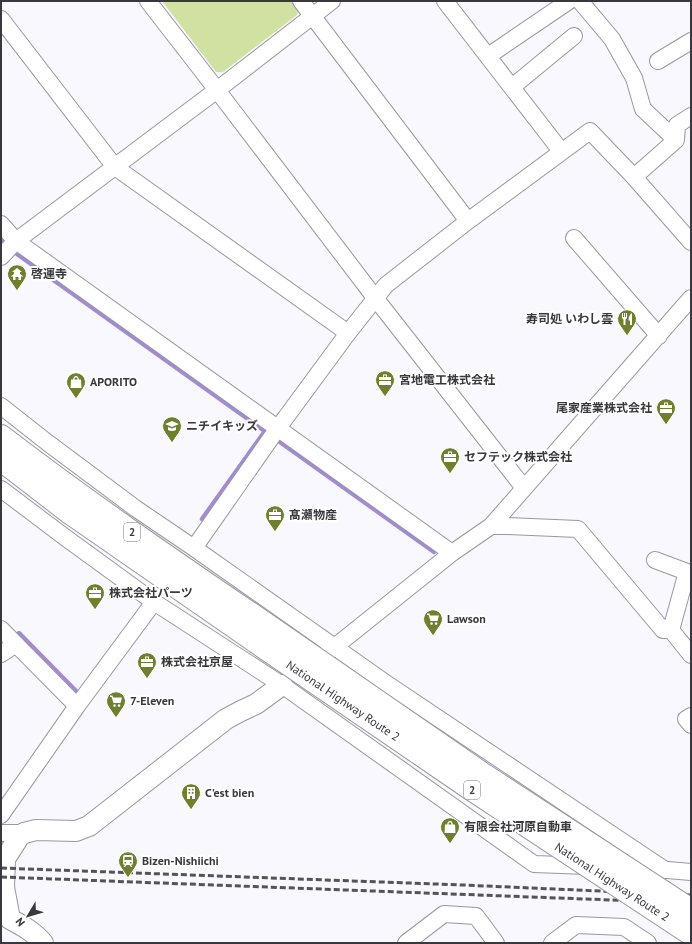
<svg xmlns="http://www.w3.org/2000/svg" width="692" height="944" font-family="'PT Sans','Noto Sans JP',sans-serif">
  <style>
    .green { fill: #d0e1a2 }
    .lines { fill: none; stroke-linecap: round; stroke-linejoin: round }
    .stream { stroke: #a18cd4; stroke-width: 4.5 }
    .minor-casing { stroke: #9996a1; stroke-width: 18 }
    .tertiary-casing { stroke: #9996a1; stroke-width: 22 }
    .trunk-casing { stroke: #9996a1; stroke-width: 24 }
    .minor { stroke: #fff; stroke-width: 16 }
    .tertiary { stroke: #fff; stroke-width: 20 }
    .trunk { stroke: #fff; stroke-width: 22 }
    .rail { stroke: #545358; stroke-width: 3; stroke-dasharray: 6 3; stroke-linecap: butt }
    .trunk-bridge-casing { stroke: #9996a1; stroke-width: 24; stroke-linecap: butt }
    .trunk-bridge { stroke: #fff; stroke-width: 22 }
    .labels { text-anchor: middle; stroke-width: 4; stroke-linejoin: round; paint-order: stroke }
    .shield { fill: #fff; stroke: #747477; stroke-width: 1 }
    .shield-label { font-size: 11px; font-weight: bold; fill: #39383d }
    .poi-label { font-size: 12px; font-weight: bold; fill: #39383d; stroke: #fff; text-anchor: start }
    .street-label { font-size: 12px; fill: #39383d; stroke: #fff }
  </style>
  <rect width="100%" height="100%" fill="#f9f8ff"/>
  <!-- green -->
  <path class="green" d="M 162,1 L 293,1 L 299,8 L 297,15 L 223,72 L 216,72 Z"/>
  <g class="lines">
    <!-- stream -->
    <path class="stream" d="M 1,238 L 17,254 L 434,552
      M 202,519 L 265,431
      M 12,638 L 19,633 L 79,694 L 81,691"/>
    <defs>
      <path id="minor" d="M 148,1 L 217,90 L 376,299 L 524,488
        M 301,1 L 468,221
        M 445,1 L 561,151
        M 580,1 L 612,39 L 634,78 L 643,109 L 676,140
        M 1,19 L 115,167 L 348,333
        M 488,56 L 569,1
        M 658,61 L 691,41
        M 512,87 L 574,36
        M 634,177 L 676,140 L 677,125 L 691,116
        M 1,224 L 16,241 L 452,553
        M 574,238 L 659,336
        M 1,257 L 16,241 L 217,90 L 332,1
        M 1,406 L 48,443 L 135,508 L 194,548 L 390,686 L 665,870
        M 1,489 L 66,538 L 154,602 L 282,685 L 534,864 L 588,866
        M 491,526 L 507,526 L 578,529 L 663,630 L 671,630
        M 194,548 L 278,428 L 348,333 L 386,285 L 468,221 L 590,131 L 634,177 L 691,242
        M 655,560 L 687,572 L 671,630 L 691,655
        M 1,629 L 77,706
        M 327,653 L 452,553 L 491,526 L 691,298
        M 1,654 L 16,644
        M 691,716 L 686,719 L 691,725
        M 1,815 L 77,706 L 154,602
        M 1,833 L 24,833
        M 656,869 L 691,872
        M 406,943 L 444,914 L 476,916 L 496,943
        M 552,943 L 576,925 L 624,927 L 648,943"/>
      <path id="tertiary" d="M 43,943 C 34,932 23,926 10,919 L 4,887 L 5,859 L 19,837 L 24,833 L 36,830 L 76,831 L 89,826 L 226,719 L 241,711 L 256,704 L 282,685"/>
      <path id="trunk" d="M 1,436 C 87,502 176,563 266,624
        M 1,460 L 70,513 L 256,642"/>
    </defs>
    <!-- minor casing -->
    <use href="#minor" class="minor-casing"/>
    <!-- tertiary casing -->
    <use href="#tertiary" class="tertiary-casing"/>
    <!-- trunk casing -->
    <use href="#trunk" class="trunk-casing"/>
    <!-- minor -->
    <use href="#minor" class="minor"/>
    <!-- tertiary -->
    <use href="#tertiary" class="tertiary"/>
    <!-- trunk -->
    <use href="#trunk" class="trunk"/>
    <!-- rail -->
    <path class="rail" d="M 1,868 L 463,885 L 691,895
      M 1,877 L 691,903"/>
    <defs>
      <path id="trunk-bridge" d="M 266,624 L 483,774 L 691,910
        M 256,642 L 471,789 L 691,934"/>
    </defs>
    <!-- trunk-bridge casing -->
    <use href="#trunk-bridge" class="trunk-bridge-casing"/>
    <!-- trunk-bridge -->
    <use href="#trunk-bridge" class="trunk-bridge"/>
  </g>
  <!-- icons -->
  <defs>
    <symbol id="temple-pin" viewBox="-11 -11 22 30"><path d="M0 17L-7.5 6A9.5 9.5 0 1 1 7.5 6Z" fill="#6e7f2e" stroke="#fff"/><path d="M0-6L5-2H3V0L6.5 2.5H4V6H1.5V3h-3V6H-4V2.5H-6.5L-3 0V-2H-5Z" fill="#fff"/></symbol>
    <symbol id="restaurant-pin" viewBox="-11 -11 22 30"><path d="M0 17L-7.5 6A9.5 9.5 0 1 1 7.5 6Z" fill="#6e7f2e" stroke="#fff"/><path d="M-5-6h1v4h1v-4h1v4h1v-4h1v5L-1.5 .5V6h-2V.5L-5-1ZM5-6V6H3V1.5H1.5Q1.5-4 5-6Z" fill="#fff"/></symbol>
    <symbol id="office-pin" viewBox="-11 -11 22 30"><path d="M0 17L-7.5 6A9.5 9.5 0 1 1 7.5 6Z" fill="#6e7f2e" stroke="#fff"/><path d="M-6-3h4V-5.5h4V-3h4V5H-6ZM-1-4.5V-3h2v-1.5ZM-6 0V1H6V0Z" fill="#fff"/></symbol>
    <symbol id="shop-pin" viewBox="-11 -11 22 30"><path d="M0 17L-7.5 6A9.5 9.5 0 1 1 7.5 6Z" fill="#6e7f2e" stroke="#fff"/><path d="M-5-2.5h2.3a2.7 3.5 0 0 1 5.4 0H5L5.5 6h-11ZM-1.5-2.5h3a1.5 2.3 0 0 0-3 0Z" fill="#fff"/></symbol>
    <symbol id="school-pin" viewBox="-11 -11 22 30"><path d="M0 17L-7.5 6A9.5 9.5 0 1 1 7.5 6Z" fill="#6e7f2e" stroke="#fff"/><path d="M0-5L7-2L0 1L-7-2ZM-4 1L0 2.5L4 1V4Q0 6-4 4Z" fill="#fff"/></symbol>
    <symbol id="supermarket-pin" viewBox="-11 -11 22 30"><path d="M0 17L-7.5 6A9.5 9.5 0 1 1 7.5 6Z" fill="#6e7f2e" stroke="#fff"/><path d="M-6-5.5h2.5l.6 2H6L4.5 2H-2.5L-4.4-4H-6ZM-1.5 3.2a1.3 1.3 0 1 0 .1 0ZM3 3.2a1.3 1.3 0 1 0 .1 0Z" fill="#fff"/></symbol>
    <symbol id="building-pin" viewBox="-11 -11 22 30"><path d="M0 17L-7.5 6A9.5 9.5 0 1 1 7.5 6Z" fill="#6e7f2e" stroke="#fff"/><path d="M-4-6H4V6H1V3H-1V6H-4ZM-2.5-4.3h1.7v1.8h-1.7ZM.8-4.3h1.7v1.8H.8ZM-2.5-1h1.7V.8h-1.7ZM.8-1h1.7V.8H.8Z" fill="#fff"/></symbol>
    <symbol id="station-pin" viewBox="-11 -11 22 30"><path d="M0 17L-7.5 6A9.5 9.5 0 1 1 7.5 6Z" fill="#6e7f2e" stroke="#fff"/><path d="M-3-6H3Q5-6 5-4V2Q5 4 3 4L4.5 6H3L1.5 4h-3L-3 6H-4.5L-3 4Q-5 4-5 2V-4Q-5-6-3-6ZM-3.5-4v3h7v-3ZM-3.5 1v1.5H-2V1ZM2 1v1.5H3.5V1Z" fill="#fff"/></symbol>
  </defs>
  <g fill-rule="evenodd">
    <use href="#temple-pin" x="6" y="263" width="22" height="30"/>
    <use href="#restaurant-pin" x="616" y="308" width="22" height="30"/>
    <use href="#office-pin" x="374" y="369" width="22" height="30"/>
    <use href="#shop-pin" x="65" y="371" width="22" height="30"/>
    <use href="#office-pin" x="655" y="397" width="22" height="30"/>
    <use href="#school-pin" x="161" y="415" width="22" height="30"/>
    <use href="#office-pin" x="439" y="446" width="22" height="30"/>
    <use href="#office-pin" x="264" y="504" width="22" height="30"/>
    <use href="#office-pin" x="84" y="582" width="22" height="30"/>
    <use href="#supermarket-pin" x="422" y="608" width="22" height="30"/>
    <use href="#office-pin" x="136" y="651" width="22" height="30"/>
    <use href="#supermarket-pin" x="105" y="690" width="22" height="30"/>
    <use href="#building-pin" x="180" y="782" width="22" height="30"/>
    <use href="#shop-pin" x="439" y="816" width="22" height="30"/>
    <use href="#station-pin" x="117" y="850" width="22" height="30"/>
  </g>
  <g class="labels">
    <!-- shield labels -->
    <g class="shield">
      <rect x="124" y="523" width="16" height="18" rx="3"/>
      <rect x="464" y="781" width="16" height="18" rx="3"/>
    </g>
    <g class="shield-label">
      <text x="132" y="536">2</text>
      <text x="472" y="794">2</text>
    </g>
    <!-- poi labels -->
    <g class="poi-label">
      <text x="31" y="278">啓運寺</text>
      <text x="613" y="323" text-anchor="end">寿司処 いわし雲</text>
      <text x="399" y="384">宮地電工株式会社</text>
      <text x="90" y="386">APORITO</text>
      <text x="652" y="412" text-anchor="end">尾家産業株式会社</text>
      <text x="186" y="430">ニチイキッズ</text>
      <text x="464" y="461">セフテック株式会社</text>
      <text x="289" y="519">髙瀬物産</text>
      <text x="109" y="597">株式会社パーツ</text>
      <text x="447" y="623">Lawson</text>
      <text x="161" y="666">株式会社京屋</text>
      <text x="130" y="705">7-Eleven</text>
      <text x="205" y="797">C'est bien</text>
      <text x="464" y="831">有限会社河原自動車</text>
      <text x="142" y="865">Bizen-Nishiichi</text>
    </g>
    <!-- street labels -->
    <g class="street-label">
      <text transform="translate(343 701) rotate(34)" y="4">National Highway Route 2</text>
      <text transform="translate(612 882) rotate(33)" y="4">National Highway Route 2</text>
    </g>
  </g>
  <!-- border -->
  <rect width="692" height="944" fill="none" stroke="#39383d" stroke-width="4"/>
  <!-- north arrow -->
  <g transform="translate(28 916) rotate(232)" stroke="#ffffff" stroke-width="3" paint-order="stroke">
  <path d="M0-3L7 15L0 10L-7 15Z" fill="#39383d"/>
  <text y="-6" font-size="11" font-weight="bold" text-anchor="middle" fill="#39383d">N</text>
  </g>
</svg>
